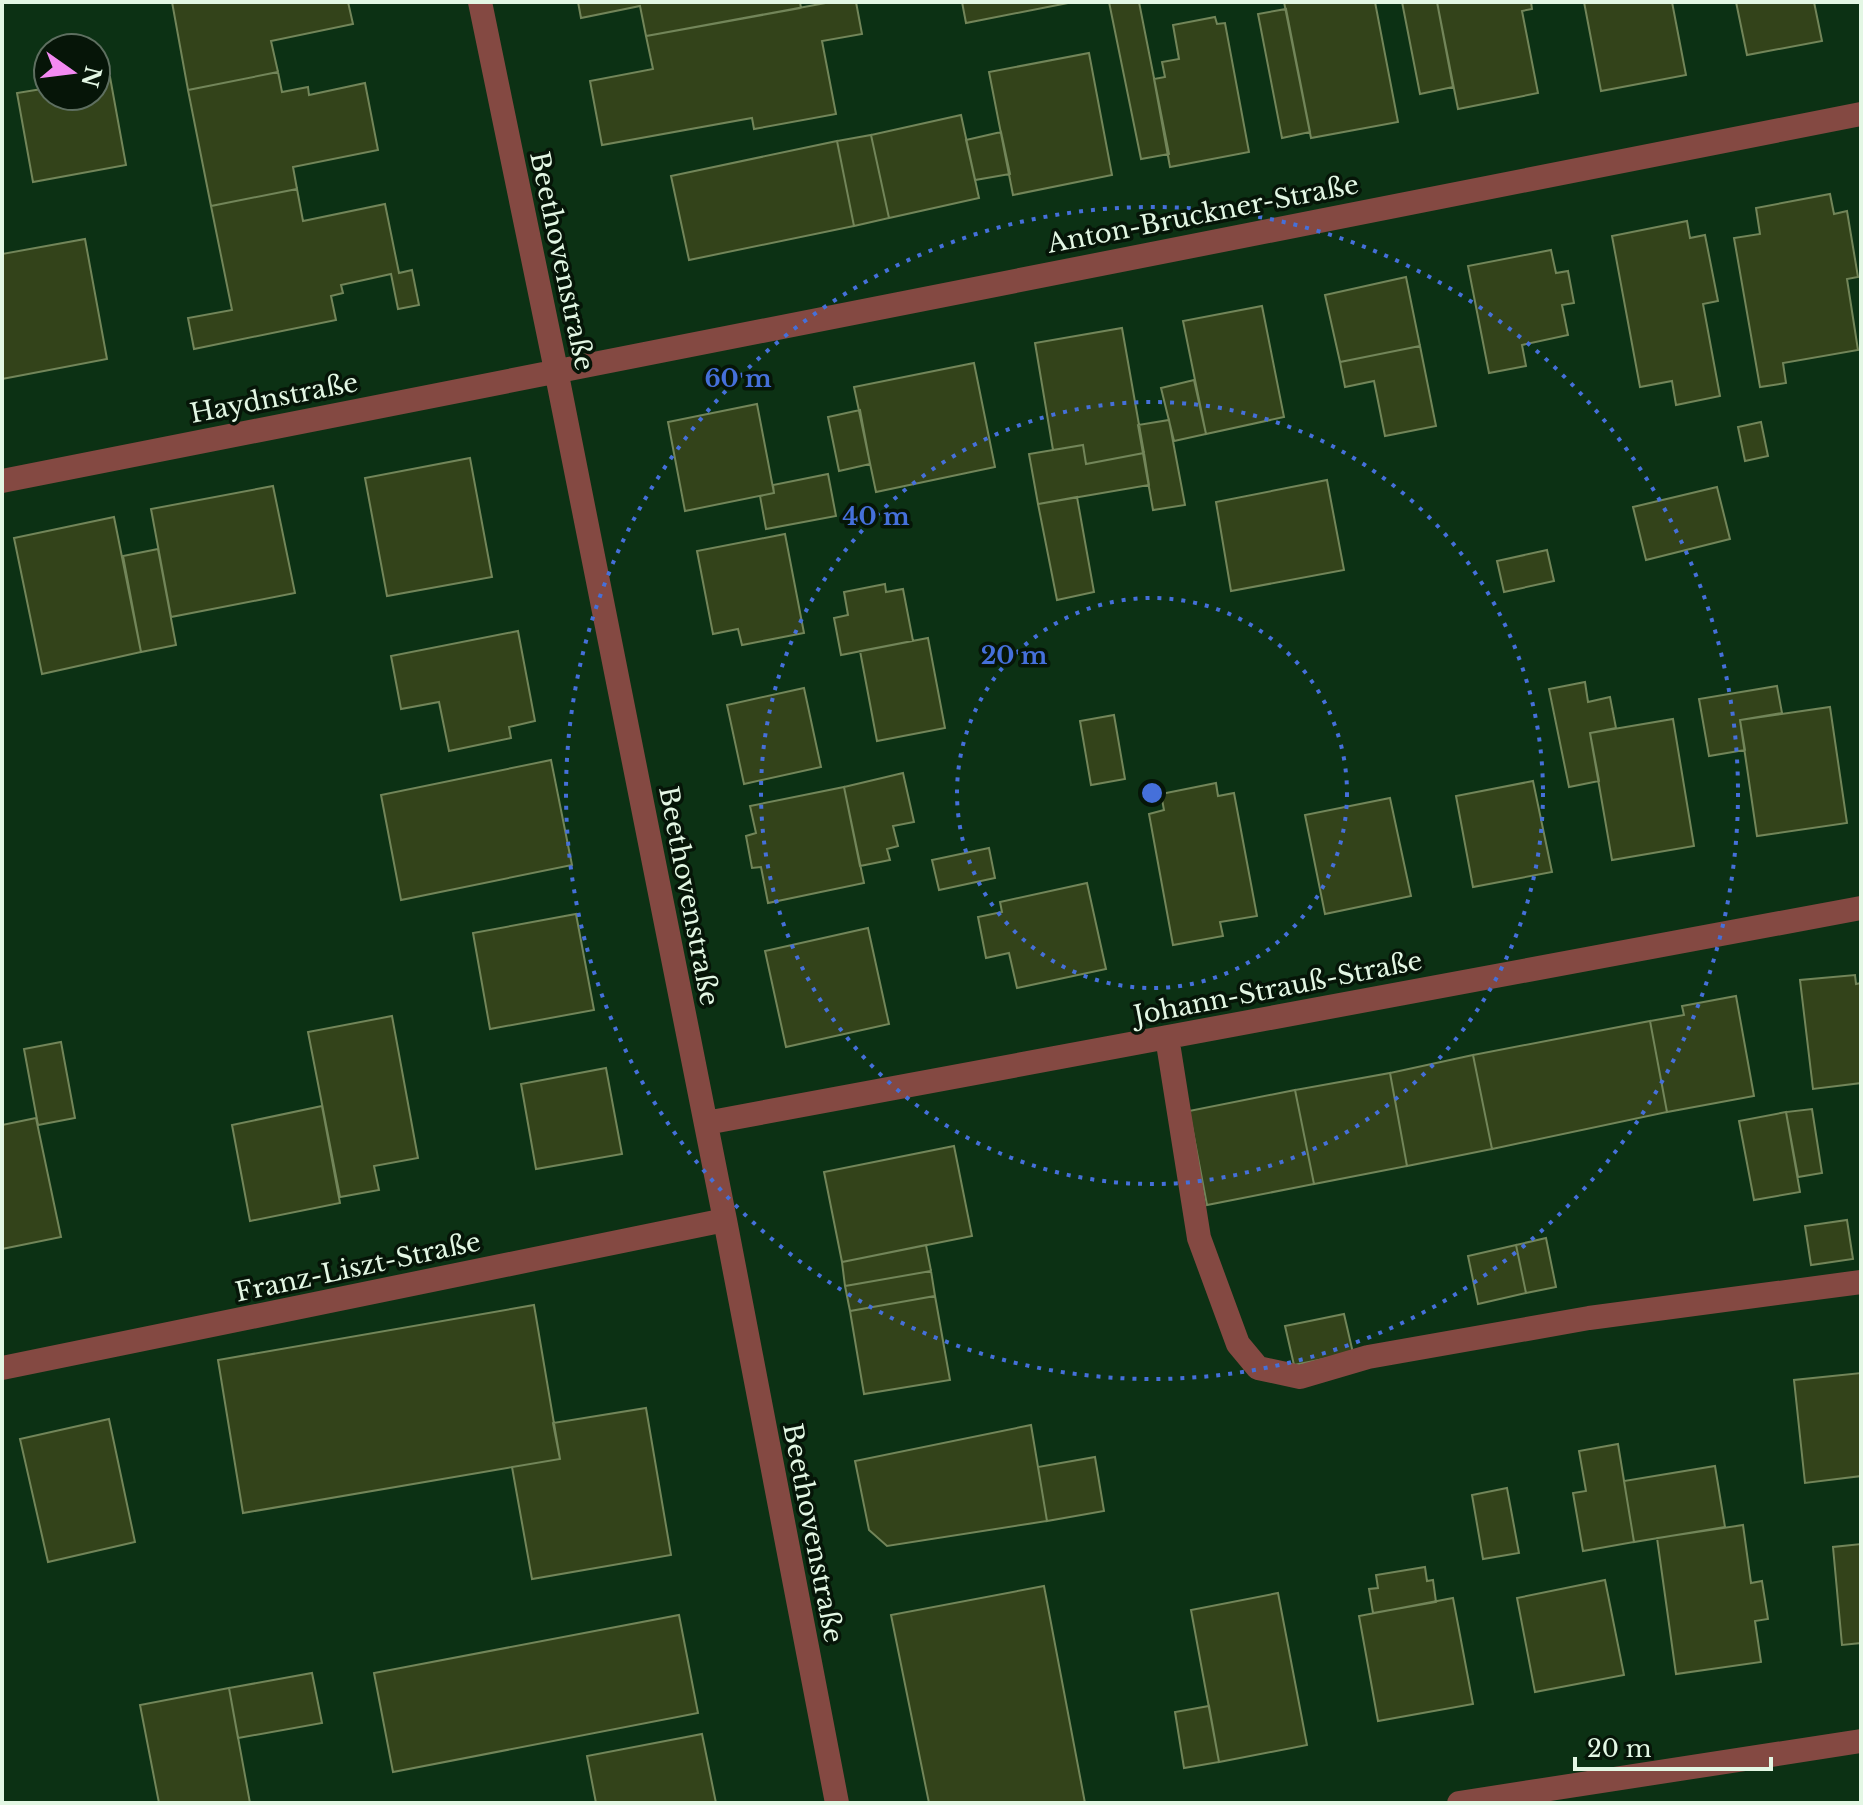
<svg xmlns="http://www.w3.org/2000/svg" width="1863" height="1805" font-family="'Libre Baskerville',serif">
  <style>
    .building { fill: #33431a; stroke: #728559; stroke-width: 2 }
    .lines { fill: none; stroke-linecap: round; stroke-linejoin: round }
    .minor { stroke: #844942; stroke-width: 24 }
    .ring { fill: none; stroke: #4570da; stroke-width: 4; stroke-dasharray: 4 8 }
    .labels { text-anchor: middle; stroke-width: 7; stroke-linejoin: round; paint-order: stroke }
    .street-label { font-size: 26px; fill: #e3f7e4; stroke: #061508 }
    .centre { fill: #4570da; stroke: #061508; stroke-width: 4 }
    .ring-label { font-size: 24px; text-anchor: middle; font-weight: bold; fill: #4570da; stroke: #061508; stroke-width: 7; stroke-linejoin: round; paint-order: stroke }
  </style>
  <rect width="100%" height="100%" fill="#0c3114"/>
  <!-- building -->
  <path class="building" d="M 172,2 L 348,2 L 353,24 L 271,41 L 278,72 L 188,90 Z
    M 578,2 L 800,2 L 801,8 L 646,36 L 640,6 L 581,18 Z
    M 831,2 L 856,2 L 862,34 L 822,41 L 836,114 L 754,129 L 752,118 L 602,145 L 590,81 L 653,69 L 646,36 Z
    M 962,2 L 1073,2 L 966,23 Z
    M 1109,2 L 1139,2 L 1169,154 L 1141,159 Z
    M 1284,2 L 1375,2 L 1398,122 L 1311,138 Z
    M 1402,2 L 1437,2 L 1453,87 L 1420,94 Z
    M 1437,2 L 1531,2 L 1532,9 L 1522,11 L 1538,93 L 1458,109 Z
    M 1584,2 L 1672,2 L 1686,75 L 1601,91 Z
    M 1736,2 L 1814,2 L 1822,41 L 1747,55 Z
    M 1286,9 L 1310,132 L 1282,138 L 1258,14 Z
    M 1215,17 L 1217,24 L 1225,23 L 1249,152 L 1170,167 L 1154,79 L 1165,77 L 1162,62 L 1179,59 L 1173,25 Z
    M 1089,53 L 1112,175 L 1013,195 L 989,72 Z
    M 278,72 L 282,92 L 308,87 L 309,95 L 365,83 L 378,150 L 293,167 L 297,189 L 211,206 L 188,90 Z
    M 110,77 L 126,165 L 33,182 L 17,93 L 48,88 L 48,96 L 96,96 L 96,79 Z
    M 961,115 L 979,198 L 889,218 L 871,135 Z
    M 1001,132 L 1010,174 L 975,180 L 966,140 Z
    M 871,135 L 889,218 L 854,226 L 837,141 Z
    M 837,141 L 854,226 L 689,260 L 671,176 Z
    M 297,189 L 303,221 L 385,204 L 399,273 L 412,270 L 419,305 L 398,309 L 391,274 L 341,285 L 343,293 L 331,296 L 336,320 L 194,349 L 188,318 L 232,310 L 211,206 Z
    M 1830,194 L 1834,214 L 1847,211 L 1858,277 L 1847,279 L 1858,350 L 1783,363 L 1786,383 L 1760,387 L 1734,238 L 1760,234 L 1756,208 Z
    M 1687,221 L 1690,238 L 1705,235 L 1718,301 L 1703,304 L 1720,396 L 1676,405 L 1672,381 L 1640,387 L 1612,236 Z
    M 85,239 L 107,359 L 2,379 L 2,254 Z
    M 1551,250 L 1556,273 L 1568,271 L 1574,303 L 1562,305 L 1568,335 L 1522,345 L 1526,366 L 1489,373 L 1468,266 Z
    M 1406,277 L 1420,346 L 1340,362 L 1325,295 Z
    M 1262,306 L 1284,417 L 1206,434 L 1183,321 Z
    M 1122,328 L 1144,453 L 1086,464 L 1083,445 L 1053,450 L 1035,343 Z
    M 1420,346 L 1436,426 L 1385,436 L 1374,381 L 1345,387 L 1340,362 Z
    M 974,363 L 995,467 L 876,492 L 854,387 Z
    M 1194,380 L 1206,434 L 1174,441 L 1161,388 Z
    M 757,404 L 774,493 L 685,511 L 668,422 Z
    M 860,410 L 870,464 L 839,471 L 828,417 Z
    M 1169,420 L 1185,505 L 1153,510 L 1138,425 Z
    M 1761,422 L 1768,456 L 1745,461 L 1738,427 Z
    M 1083,445 L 1086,464 L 1144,453 L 1149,485 L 1038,504 L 1029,454 Z
    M 470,458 L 492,577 L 387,596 L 365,478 Z
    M 828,474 L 836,516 L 766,529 L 760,496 L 774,493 L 773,485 Z
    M 1327,480 L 1344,570 L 1231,591 L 1216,502 Z
    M 273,486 L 295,593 L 171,617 L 151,509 Z
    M 1717,487 L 1730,539 L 1646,560 L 1633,507 Z
    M 1077,497 L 1094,592 L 1057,600 L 1038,504 Z
    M 114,517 L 141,652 L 42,674 L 14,538 Z
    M 785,534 L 804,633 L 742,645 L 738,629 L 713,634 L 697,551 Z
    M 158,549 L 176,645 L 141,652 L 123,556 Z
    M 1547,550 L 1554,581 L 1504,592 L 1497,561 Z
    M 885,584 L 886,592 L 903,589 L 913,641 L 841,655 L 834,618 L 848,615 L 844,592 Z
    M 518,631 L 535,721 L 509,727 L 511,738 L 449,751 L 439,702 L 401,709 L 391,656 Z
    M 928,638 L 945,728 L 877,741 L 860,651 Z
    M 1585,682 L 1588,702 L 1610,697 L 1616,728 L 1590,733 L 1599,781 L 1569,787 L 1549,689 Z
    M 1777,686 L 1782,713 L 1740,720 L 1745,750 L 1709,756 L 1699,699 Z
    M 804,688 L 821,767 L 744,784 L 727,705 Z
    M 1830,707 L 1847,823 L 1757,836 L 1740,720 Z
    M 1114,715 L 1125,779 L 1091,785 L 1080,721 Z
    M 1673,719 L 1694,846 L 1612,860 L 1590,733 Z
    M 551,760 L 572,865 L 401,900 L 381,795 Z
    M 903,773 L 914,822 L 893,826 L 898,846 L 887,849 L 890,860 L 860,866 L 844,787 Z
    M 1533,781 L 1552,872 L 1473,887 L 1456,796 Z
    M 1216,783 L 1218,796 L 1234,793 L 1257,916 L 1220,922 L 1223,936 L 1173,945 L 1149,814 L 1164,810 L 1161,794 Z
    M 844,787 L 864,883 L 768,903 L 761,867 L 752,868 L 746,836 L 756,833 L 750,806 Z
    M 1390,798 L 1411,896 L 1325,914 L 1305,815 Z
    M 989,848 L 995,878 L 939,890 L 932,860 Z
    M 1087,883 L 1106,969 L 1017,988 L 1009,953 L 986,958 L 978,917 L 1002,912 L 1000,902 Z
    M 576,914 L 594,1010 L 490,1029 L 473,933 Z
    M 868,928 L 889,1024 L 786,1047 L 765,951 Z
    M 1855,975 L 1856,984 L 1861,983 L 1861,1083 L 1813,1089 L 1800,980 Z
    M 1736,996 L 1754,1096 L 1667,1112 L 1650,1021 L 1684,1015 L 1682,1006 Z
    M 392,1016 L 418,1158 L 374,1166 L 379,1190 L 340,1197 L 308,1032 Z
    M 1650,1021 L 1667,1112 L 1492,1149 L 1473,1055 Z
    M 61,1042 L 75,1118 L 38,1125 L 24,1049 Z
    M 1473,1055 L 1492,1149 L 1407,1166 L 1390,1073 Z
    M 606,1068 L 622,1154 L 536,1169 L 521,1084 Z
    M 1390,1073 L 1407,1166 L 1314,1184 L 1295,1090 Z
    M 1295,1090 L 1314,1184 L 1207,1205 L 1189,1111 Z
    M 322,1106 L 340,1203 L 250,1221 L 232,1125 Z
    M 1812,1109 L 1822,1173 L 1798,1177 L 1786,1112 Z
    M 1786,1112 L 1800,1192 L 1754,1200 L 1739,1121 Z
    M 36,1118 L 61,1237 L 2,1249 L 2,1125 Z
    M 954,1146 L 972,1236 L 842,1262 L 824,1172 Z
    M 1847,1220 L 1853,1259 L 1811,1265 L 1805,1226 Z
    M 1546,1238 L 1556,1287 L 1526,1293 L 1516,1245 Z
    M 926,1245 L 931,1271 L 845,1286 L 842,1262 Z
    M 1516,1245 L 1526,1293 L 1478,1304 L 1468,1256 Z
    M 931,1271 L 935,1296 L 850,1311 L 845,1286 Z
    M 935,1296 L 950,1380 L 864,1394 L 850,1311 Z
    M 534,1305 L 560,1459 L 243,1513 L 218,1360 Z
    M 1344,1314 L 1353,1353 L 1294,1365 L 1285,1326 Z
    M 1861,1373 L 1861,1476 L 1805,1483 L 1794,1380 Z
    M 646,1408 L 671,1555 L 532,1579 L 512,1467 L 560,1459 L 553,1423 Z
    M 109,1419 L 135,1542 L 48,1562 L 20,1439 Z
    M 1031,1425 L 1047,1521 L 887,1546 L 869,1530 L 855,1461 Z
    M 1618,1444 L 1634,1542 L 1583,1551 L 1573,1493 L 1586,1491 L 1579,1451 Z
    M 1095,1457 L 1104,1511 L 1047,1521 L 1038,1467 Z
    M 1715,1466 L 1725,1527 L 1634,1542 L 1624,1481 Z
    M 1507,1488 L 1519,1553 L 1483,1559 L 1472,1495 Z
    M 1743,1525 L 1751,1583 L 1762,1581 L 1768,1619 L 1755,1621 L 1761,1662 L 1676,1674 L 1657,1538 Z
    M 1861,1544 L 1861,1643 L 1842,1645 L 1833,1547 Z
    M 1425,1567 L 1427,1581 L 1433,1580 L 1436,1602 L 1373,1613 L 1369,1589 L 1378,1588 L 1376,1575 Z
    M 1605,1580 L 1624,1675 L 1535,1692 L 1517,1598 Z
    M 1044,1586 L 1085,1803 L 929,1803 L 891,1615 Z
    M 1278,1593 L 1307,1745 L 1219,1762 L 1191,1610 Z
    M 1453,1598 L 1473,1704 L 1378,1721 L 1359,1616 Z
    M 679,1615 L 698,1713 L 393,1772 L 374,1673 Z
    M 312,1673 L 322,1723 L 238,1738 L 229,1688 Z
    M 229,1688 L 250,1803 L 159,1803 L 140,1705 Z
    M 1209,1706 L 1219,1762 L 1184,1768 L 1175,1712 Z
    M 702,1734 L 716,1803 L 596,1803 L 587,1756 Z"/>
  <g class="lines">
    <!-- minor -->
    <path class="minor" d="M 480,2 L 556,370 L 725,1220 L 837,1803
      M 2,481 L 1861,114
      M 1167,1037 L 1199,1238 L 1238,1344 L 1258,1368 L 1300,1377 L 1368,1357 L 1589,1318 L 1861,1282
      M 706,1123 L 1861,908
      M 2,1368 L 725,1220
      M 1459,1803 L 1861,1741"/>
  </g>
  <!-- distance rings -->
  <g class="ring">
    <circle cx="1152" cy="793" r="195"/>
    <circle cx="1152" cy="793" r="391"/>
    <circle cx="1152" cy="793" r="586"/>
  </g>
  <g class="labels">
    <!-- street labels -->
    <g class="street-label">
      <text transform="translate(1203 214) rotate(-11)" y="9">Anton-Bruckner-Straße</text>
      <text transform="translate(562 261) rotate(78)" y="9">Beethovenstraße</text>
      <text transform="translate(274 398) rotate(-11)" y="9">Haydnstraße</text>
      <text transform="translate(689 896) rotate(79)" y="9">Beethovenstraße</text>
      <text transform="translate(1278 988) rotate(-11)" y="9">Johann-Strauß-Straße</text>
      <text transform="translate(358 1267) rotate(-12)" y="9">Franz-Liszt-Straße</text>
      <text transform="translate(813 1533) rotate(79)" y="9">Beethovenstraße</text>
    </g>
  </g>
  <circle cx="1152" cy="793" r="12" class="centre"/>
  <g class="ring-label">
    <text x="738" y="387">60 m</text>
    <text x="876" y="525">40 m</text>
    <text x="1014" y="664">20 m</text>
  </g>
  <!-- border -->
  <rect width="1863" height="1805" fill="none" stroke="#e3f7e4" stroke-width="8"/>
  <!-- north arrow -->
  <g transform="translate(72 72) rotate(104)"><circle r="38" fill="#061508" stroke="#5e6f60" stroke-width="2"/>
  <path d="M0-6L14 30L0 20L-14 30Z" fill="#f38af2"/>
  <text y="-12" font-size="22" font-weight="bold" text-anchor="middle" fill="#e3f7e4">N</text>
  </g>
  <!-- scale -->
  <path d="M1575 1757v12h196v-12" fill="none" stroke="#e3f7e4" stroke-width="4"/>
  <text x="1587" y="1757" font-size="24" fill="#e3f7e4" stroke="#061508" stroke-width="6" paint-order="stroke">20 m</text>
</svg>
